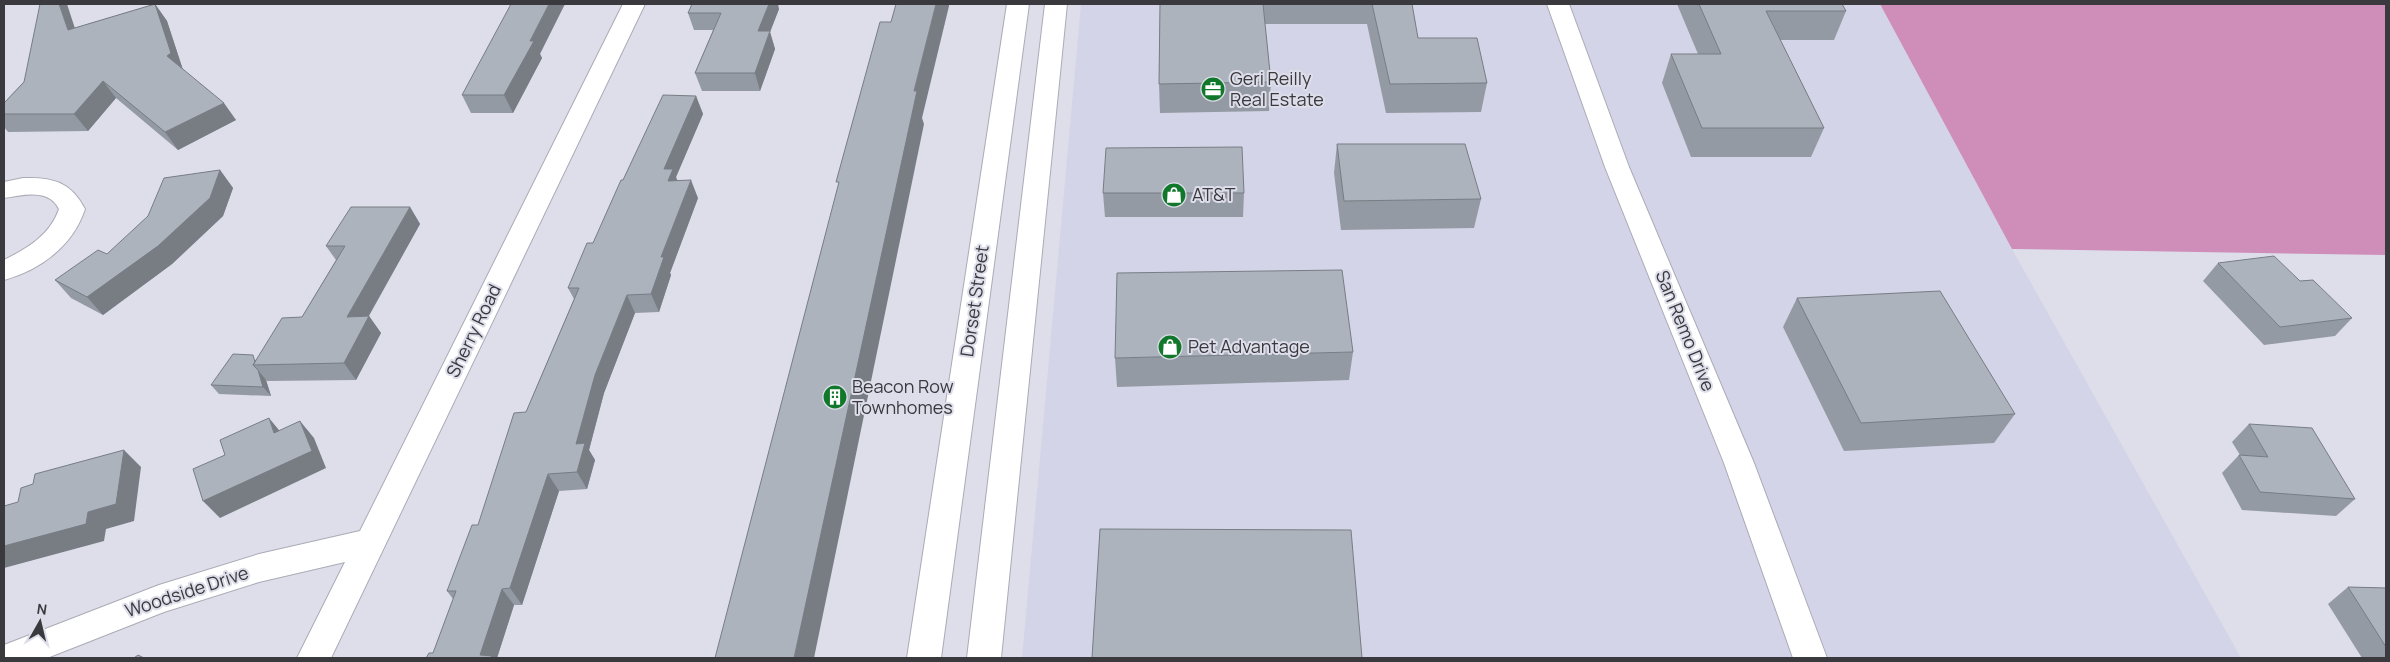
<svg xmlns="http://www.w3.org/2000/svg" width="2390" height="662" font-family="Manrope,sans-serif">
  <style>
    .built { fill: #d3d4e7 }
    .forest { fill: #cf8dba }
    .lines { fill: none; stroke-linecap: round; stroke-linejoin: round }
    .minor-casing { stroke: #aaabb6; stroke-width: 2 }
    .secondary-casing { stroke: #aaabb6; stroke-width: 2 }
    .minor { fill: #fff; fill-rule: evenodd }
    .secondary { fill: #fff; fill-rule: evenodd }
    .wall { fill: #949aa3 }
    .shaded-wall { fill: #787d84 }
    .building { fill: #acb3bd; stroke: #787d84 }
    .labels { text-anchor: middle; stroke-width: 4; stroke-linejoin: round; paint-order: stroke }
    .poi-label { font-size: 18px; fill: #39393e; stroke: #dddeea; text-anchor: start }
    .street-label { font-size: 18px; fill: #39393e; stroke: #dddeea }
  </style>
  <rect width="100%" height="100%" fill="#dddeea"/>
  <!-- built -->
  <path class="built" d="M 1081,4 L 1880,4 L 2012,249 L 2241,658 L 1022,658 Z"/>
  <!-- forest -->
  <path class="forest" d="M 1880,4 L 2386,4 L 2386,255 L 2012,249 Z"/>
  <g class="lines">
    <defs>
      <path id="minor" d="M 623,4 L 645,4 L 331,658 L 297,658 L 345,562 L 259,582 L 164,612 L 47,658 L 4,658 L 4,645 L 159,585 L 259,554 L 360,531 Z
        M 1547,4 L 1569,4 L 1629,167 L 1754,463 L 1827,658 L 1793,658 L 1724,463 L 1605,167 Z
        M 23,178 C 53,177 71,182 85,209 C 73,246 40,270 4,280 L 4,260 C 28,248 50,235 59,209 C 49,188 23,195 4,198 L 4,182 Z"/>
      <path id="secondary" d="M 1007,4 L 1029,4 L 941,658 L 907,658 Z
        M 1045,4 L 1067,4 L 1001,658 L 967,658 Z"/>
    </defs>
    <!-- minor casing -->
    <use href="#minor" class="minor-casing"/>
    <!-- secondary casing -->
    <use href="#secondary" class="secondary-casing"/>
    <!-- minor -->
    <use href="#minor" class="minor"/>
    <!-- secondary -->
    <use href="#secondary" class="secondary"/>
  </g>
  <!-- wall -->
  <path class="wall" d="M 155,4 L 167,21 L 183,70 L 236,120 L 178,150 L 116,98 L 88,131 L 8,132 L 4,127 L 4,103 L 74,28 Z
    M 1160,4 L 1412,4 L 1418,38 L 1487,83 L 1481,112 L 1386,113 L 1367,24 L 1265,24 L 1271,82 L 1269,111 L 1160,113 L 1159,84 Z
    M 1677,4 L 1842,4 L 1846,11 L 1834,40 L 1780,40 L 1824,128 L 1811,157 L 1691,157 L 1662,83 L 1671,54 L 1698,54 Z
    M 779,9 L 770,32 L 775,49 L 760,91 L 702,91 L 695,73 L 713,30 L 694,30 L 688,13 Z
    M 540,54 L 542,58 L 513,113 L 471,113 L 462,95 Z
    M 696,96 L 703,114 L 676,177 L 677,181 L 698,198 L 670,273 L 671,275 L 659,312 L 635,313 L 604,393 L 589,450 L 595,460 L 587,489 L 559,491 L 522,605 L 514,605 L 497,658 L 426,658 L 433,653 L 453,599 L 447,591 L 478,525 L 574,299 L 568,288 L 593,243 L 623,180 Z
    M 1337,144 L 1481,199 L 1474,228 L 1341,230 L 1334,173 Z
    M 220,170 L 233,188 L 223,216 L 172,264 L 103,315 L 71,298 L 55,280 L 107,254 Z
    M 1103,193 L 1244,193 L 1243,217 L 1105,217 Z
    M 410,207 L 420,224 L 369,316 L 381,333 L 356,380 L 267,381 L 266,380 L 271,396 L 219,394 L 211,385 L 257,359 L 302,317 L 336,260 L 326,246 Z
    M 2218,263 L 2300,281 L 2352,318 L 2335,336 L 2264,345 L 2203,281 Z
    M 1797,298 L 2015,414 L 1994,443 L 1844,451 L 1783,327 Z
    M 1353,352 L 1349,380 L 1117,387 L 1115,358 Z
    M 2249,424 L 2355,499 L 2336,516 L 2242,510 L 2222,473 L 2239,455 L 2240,455 L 2232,442 Z
    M 2348,587 L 2386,588 L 2386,658 L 2362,658 L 2328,604 Z"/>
  <!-- shaded-wall -->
  <path class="shaded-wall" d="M 59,4 L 67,4 L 81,47 L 68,30 Z
    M 155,4 L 167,21 L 183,70 L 167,56 Z
    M 549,4 L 565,4 L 540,54 L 542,58 L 513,113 L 504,95 L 530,41 Z
    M 769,4 L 778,4 L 779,9 L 770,32 L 775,49 L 760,91 L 755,73 L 758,31 Z
    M 936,4 L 949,4 L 949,6 L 922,118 L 924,124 L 814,658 L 794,658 L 914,91 Z
    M 103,81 L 116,98 L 88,131 L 74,114 Z
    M 696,96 L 703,114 L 676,177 L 680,187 L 668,181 L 664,169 Z
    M 224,103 L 236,120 L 178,150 L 165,132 Z
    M 220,170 L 233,188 L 223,216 L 172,264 L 103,315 L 87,297 Z
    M 691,180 L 698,198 L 670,273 L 671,275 L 659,312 L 651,294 L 661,257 Z
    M 410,207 L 420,224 L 359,333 L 347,317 Z
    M 627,295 L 635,313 L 604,393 L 589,450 L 595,460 L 587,489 L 577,472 L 576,444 L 595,375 Z
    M 369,316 L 381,333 L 356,380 L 344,363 Z
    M 258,370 L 266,380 L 271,396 L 263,387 Z
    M 269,418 L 283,435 L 274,433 Z
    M 300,421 L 314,438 L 326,468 L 220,518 L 203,501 Z
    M 124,450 L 141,467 L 134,521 L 106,529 L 104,541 L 4,568 L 4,546 L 88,512 Z
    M 548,474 L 559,491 L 522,605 L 510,588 Z
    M 502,589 L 514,605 L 497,658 L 483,658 L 480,655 Z"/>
  <!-- building -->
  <path class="building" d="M 40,4 L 59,4 L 68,30 L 155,4 L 171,53 L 167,56 L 224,103 L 165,132 L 103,81 L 74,114 L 4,114 L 4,103 L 24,82 Z
    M 511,4 L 549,4 L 530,41 L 534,41 L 504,95 L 462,95 Z
    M 692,4 L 769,4 L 758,31 L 770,31 L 755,73 L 695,73 L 721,13 L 688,13 Z
    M 896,4 L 936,4 L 914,91 L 917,91 L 794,658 L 715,658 L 839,182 L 836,182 L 880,22 L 891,22 Z
    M 1160,4 L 1263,4 L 1271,82 L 1159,84 Z
    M 1372,4 L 1412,4 L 1418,38 L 1477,38 L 1487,83 L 1390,84 Z
    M 1699,4 L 1842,4 L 1846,11 L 1766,11 L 1824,128 L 1702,128 L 1671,54 L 1721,54 Z
    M 663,95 L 696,96 L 664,169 L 673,169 L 668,181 L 691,180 L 661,257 L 664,257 L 651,294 L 627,295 L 595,375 L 576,444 L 585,443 L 577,472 L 548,474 L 510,588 L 502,589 L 480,655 L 492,656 L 490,658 L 426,658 L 429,653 L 433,653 L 456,591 L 447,591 L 472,525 L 478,525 L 514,413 L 526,412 L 579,288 L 568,288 L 587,243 L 593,243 L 621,180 L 623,180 Z
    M 1337,144 L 1465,144 L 1481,199 L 1344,201 Z
    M 1242,147 L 1244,193 L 1103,193 L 1106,148 Z
    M 220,170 L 210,198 L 158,246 L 87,297 L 55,280 L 98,250 L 107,254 L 148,216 L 164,178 Z
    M 351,207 L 410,207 L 347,317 L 369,316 L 344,363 L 253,365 L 282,318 L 302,317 L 345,246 L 326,246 Z
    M 2274,256 L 2300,281 L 2313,280 L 2352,318 L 2280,327 L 2218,263 Z
    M 1342,270 L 1353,352 L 1115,358 L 1117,273 Z
    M 1940,291 L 2015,414 L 1861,423 L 1797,298 Z
    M 233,354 L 253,355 L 255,362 L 253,365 L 258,370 L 263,387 L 211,385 Z
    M 269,418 L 274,433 L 300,421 L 312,451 L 203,501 L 193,469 L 225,455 L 220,440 Z
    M 2249,424 L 2312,428 L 2355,499 L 2260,492 L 2239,455 L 2268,457 Z
    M 124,450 L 116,504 L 88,512 L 86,524 L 4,546 L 4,506 L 18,502 L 21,488 L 33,484 L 35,474 Z
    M 1100,529 L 1351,530 L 1362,658 L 1092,658 Z
    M 2348,587 L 2386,588 L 2386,647 Z
    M 138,655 L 144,658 L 134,658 Z"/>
  <!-- icons -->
  <defs>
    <symbol id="office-disc" viewBox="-11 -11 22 22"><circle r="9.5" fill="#11782b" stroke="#dddeea"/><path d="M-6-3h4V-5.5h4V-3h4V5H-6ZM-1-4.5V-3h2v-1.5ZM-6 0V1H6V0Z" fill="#fff"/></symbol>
    <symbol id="shop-disc" viewBox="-11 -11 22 22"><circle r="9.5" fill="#11782b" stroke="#dddeea"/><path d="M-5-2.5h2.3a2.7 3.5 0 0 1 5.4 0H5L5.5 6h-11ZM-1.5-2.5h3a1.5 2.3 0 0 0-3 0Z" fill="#fff"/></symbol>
    <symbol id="building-disc" viewBox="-11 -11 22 22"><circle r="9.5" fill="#11782b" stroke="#dddeea"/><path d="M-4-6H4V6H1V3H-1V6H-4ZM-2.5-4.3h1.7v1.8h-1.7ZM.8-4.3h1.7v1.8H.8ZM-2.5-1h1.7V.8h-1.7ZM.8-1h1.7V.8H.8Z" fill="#fff"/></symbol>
  </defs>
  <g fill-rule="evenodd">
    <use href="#office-disc" x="1199" y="75" width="28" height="28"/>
    <use href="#shop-disc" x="1160" y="181" width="28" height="28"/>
    <use href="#shop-disc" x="1156" y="333" width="28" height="28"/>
    <use href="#building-disc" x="821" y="383" width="28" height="28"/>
  </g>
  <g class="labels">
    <!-- poi labels -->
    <g class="poi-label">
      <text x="1230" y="85">Geri Reilly<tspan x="1230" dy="21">Real Estate</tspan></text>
      <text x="1192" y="201">AT&amp;T</text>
      <text x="1188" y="353">Pet Advantage</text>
      <text x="852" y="393">Beacon Row<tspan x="852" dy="21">Townhomes</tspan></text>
    </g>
    <!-- street labels -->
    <g class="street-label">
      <text transform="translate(975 301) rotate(-82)" y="6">Dorset Street</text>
      <text transform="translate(474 331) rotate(-64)" y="6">Sherry Road</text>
      <text transform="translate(1685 331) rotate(68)" y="6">San Remo Drive</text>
      <text transform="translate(187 592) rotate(-18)" y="6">Woodside Drive</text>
    </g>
  </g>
  <!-- border -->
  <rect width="2390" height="662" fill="none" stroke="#39393e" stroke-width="10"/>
  <!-- north arrow -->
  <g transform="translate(40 622) rotate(8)" stroke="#dddeea" stroke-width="4" paint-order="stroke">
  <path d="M0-4L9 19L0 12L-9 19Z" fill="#39393e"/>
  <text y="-8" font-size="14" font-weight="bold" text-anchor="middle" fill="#39393e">N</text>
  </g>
</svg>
